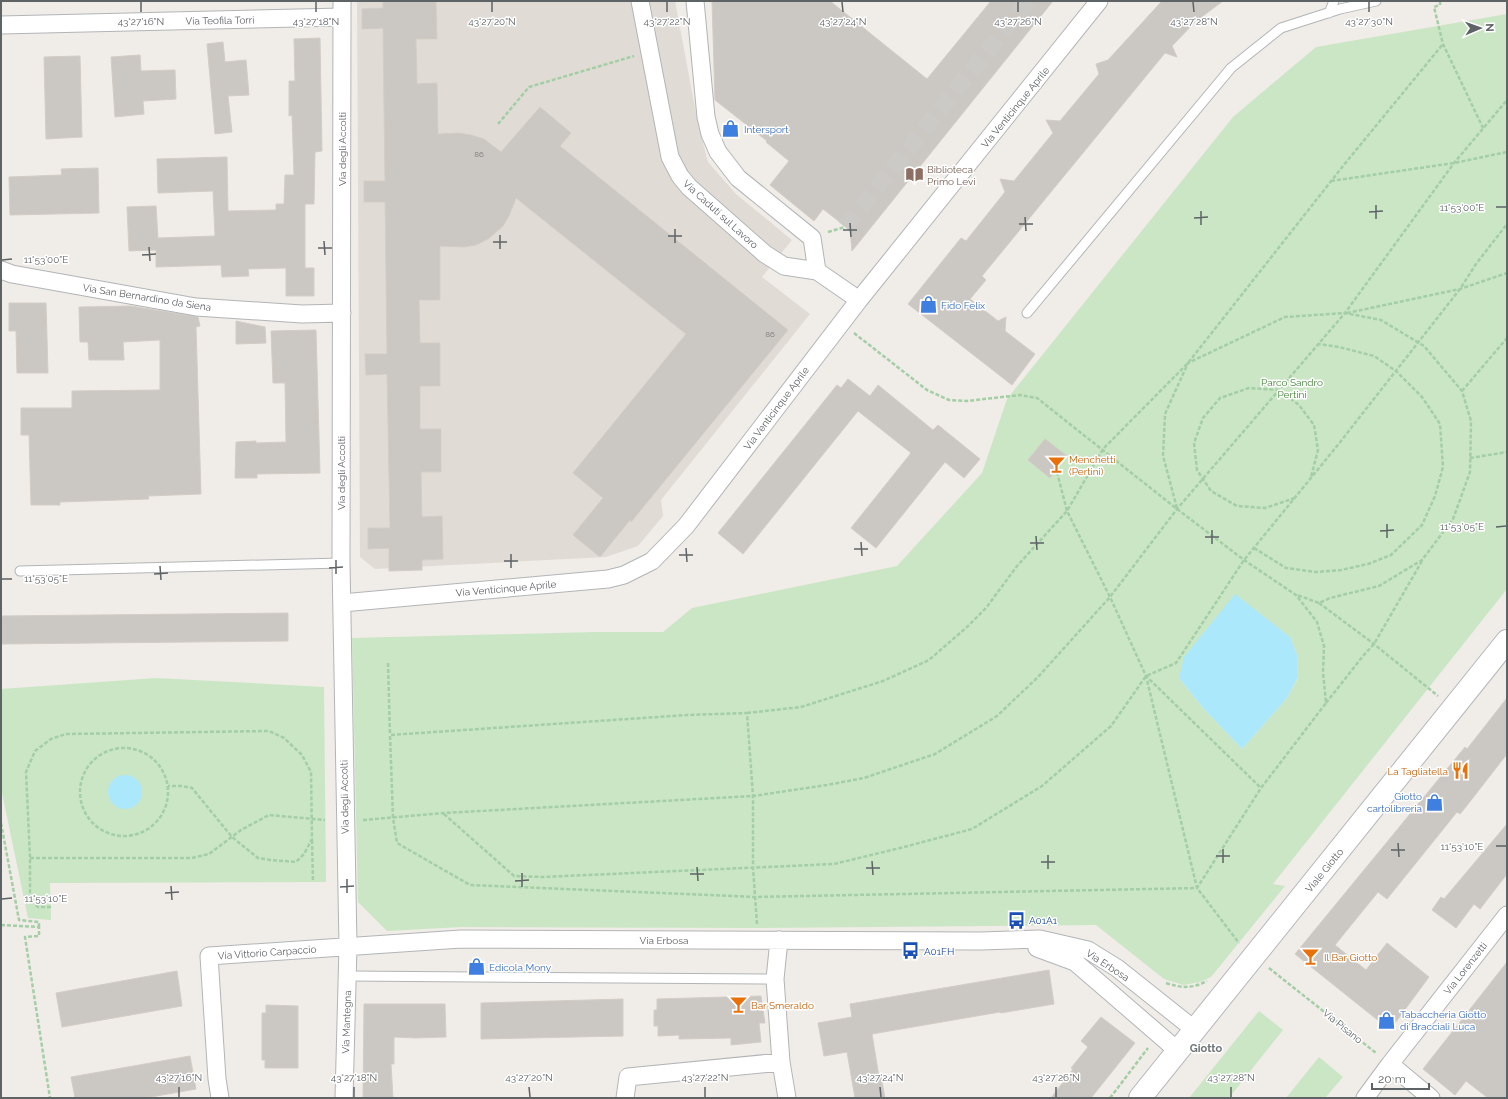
<svg xmlns="http://www.w3.org/2000/svg" width="1508" height="1099" font-family="Raleway,sans-serif">
  <style>
    .education { fill: #e0dcd5 }
    .green { fill: #cbe6c5; fill-rule: evenodd }
    .water { fill: #abe8fb }
    .building { fill: #cbc7c3; stroke: #d4cdc5 }
    .lines { fill: none; stroke-linecap: round; stroke-linejoin: round }
    .street-tunnel { stroke: #cccac7; stroke-width: 17; stroke-dasharray: 17 8; stroke-linecap: butt }
    .lane-casing { stroke: #b2b5b8; stroke-width: 11 }
    .street-casing { stroke: #b2b5b8; stroke-width: 19 }
    .secondary-casing { stroke: #b3b7bb; stroke-width: 24 }
    .path { stroke: #a3cea6; stroke-width: 2.5; stroke-dasharray: 4 2; stroke-linecap: butt }
    .lane { stroke: #fff; stroke-width: 9 }
    .street { stroke: #fff; stroke-width: 17 }
    .secondary { stroke: #fff; stroke-width: 22 }
    .ticks { fill: none; stroke: #5e6366; stroke-width: 1.5 }
    .labels { text-anchor: middle; stroke-width: 3; stroke-linejoin: round; paint-order: stroke }
    .number-label { font-size: 8px; fill: #797c7d }
    .street-label { font-size: 10px; fill: #5e6366; stroke: #fff }
    .shop-label { font-size: 10px; fill: #366cbe; stroke: #fff; text-anchor: start }
    .education-label { font-size: 10px; fill: #785e54; stroke: #fff; text-anchor: start }
    .park-label { font-size: 10px; fill: #438339; stroke: #fff }
    .food-label { font-size: 10px; fill: #c56008; stroke: #fff; text-anchor: start }
    .transit-label { font-size: 10px; fill: #164399; stroke: #fff; text-anchor: start }
    .neighbourhood-label { font-size: 11px; font-weight: bold; fill: #6f7678; stroke: #fff }
    .ticks-label { font-size: 10px; text-anchor: middle; fill: #5e6366; stroke: #fff; stroke-width: 3; stroke-linejoin: round; paint-order: stroke }
  </style>
  <rect width="100%" height="100%" fill="#f0ece7"/>
  <!-- education -->
  <path class="education" d="M 357,1 L 675,1 L 698,124 L 708,162 L 736,194 L 792,240 L 762,277 L 810,314 L 661,500 L 663,516 L 638,546 L 606,557 L 375,569 L 360,557 Z"/>
  <!-- green -->
  <path class="green" d="M 1507,14 L 1507,589 L 1273,884 L 1285,886 L 1211,977 L 1200,982 L 1183,985 L 1164,979 L 1096,925 L 759,928 L 462,927 L 387,931 L 358,902 L 352,638 L 596,632 L 663,632 L 692,608 L 897,566 L 982,473 L 1007,399 L 1233,117 L 1316,47 ZM 1264,618 L 1290,637 L 1297,655 L 1298,678 L 1287,698 L 1242,749 L 1203,708 L 1179,678 Z
    M 156,678 L 324,687 L 326,882 L 50,883 L 51,920 L 28,918 L 1,788 L 1,689 Z
    M 1259,1011 L 1283,1030 L 1229,1098 L 1189,1098 Z
    M 1319,1057 L 1343,1077 L 1325,1098 L 1286,1098 Z"/>
  <!-- water -->
  <path class="water" d="M 1235,594 L 1290,637 L 1297,655 L 1298,677 L 1287,698 L 1242,749 L 1203,708 L 1179,678 L 1184,657 Z
    M108 792a17 17 0 1 1 34 0a17 17 0 1 1-34 0Z"/>
  <!-- building -->
  <path class="building" d="M 383,1 L 436,1 L 437,39 L 416,39 L 417,84 L 437,83 L 438,134 L 459,133 L 471,135 L 484,139 L 501,152 L 540,107 L 571,133 L 560,146 L 788,330 L 631,522 L 630,520 L 600,557 L 573,535 L 603,498 L 573,473 L 686,334 L 516,198 L 509,216 L 503,226 L 488,239 L 476,245 L 464,247 L 440,246 L 440,300 L 419,300 L 420,343 L 440,343 L 440,386 L 420,386 L 420,429 L 441,429 L 441,472 L 421,472 L 422,517 L 442,516 L 443,559 L 422,560 L 422,570 L 389,571 L 389,548 L 368,549 L 368,528 L 390,528 L 387,374 L 366,375 L 365,354 L 387,354 L 385,202 L 364,202 L 364,181 L 385,181 L 383,28 L 362,29 L 362,9 L 383,8 Z
    M 712,1 L 830,1 L 927,79 L 991,1 L 1053,1 L 852,251 L 850,230 L 823,209 L 814,221 L 770,185 L 789,161 L 766,142 L 767,141 L 715,100 Z
    M 1162,1 L 1223,1 L 1195,22 L 1172,46 L 1177,57 L 1165,53 L 982,276 L 986,280 L 970,299 L 998,321 L 1006,317 L 1005,331 L 1035,354 L 1012,385 L 908,304 L 961,238 L 966,241 L 1005,192 L 1000,179 L 1014,181 L 1053,133 L 1046,120 L 1060,121 L 1099,74 L 1096,64 L 1108,60 Z
    M 320,38 L 322,151 L 315,152 L 314,204 L 305,204 L 305,268 L 314,268 L 314,296 L 286,296 L 286,268 L 248,269 L 249,276 L 222,277 L 221,265 L 156,267 L 156,250 L 129,251 L 127,207 L 156,206 L 158,238 L 215,236 L 213,191 L 158,193 L 157,159 L 227,157 L 228,211 L 276,210 L 276,204 L 284,204 L 285,175 L 294,175 L 292,115 L 289,116 L 289,81 L 295,81 L 294,39 Z
    M 223,42 L 225,62 L 246,60 L 249,95 L 228,96 L 232,132 L 215,134 L 207,44 Z
    M 140,55 L 141,71 L 175,70 L 176,99 L 143,101 L 144,114 L 115,117 L 111,57 Z
    M 80,56 L 82,137 L 46,139 L 44,57 Z
    M 98,168 L 99,213 L 10,215 L 9,177 L 62,175 L 61,169 Z
    M 9,303 L 46,303 L 48,373 L 17,373 L 16,331 L 9,331 Z
    M 131,306 L 198,317 L 200,326 L 196,327 L 201,494 L 148,496 L 149,499 L 60,502 L 60,505 L 31,505 L 29,435 L 21,435 L 21,408 L 72,408 L 72,391 L 160,390 L 160,340 L 123,342 L 124,360 L 89,360 L 88,342 L 80,342 L 79,307 Z
    M 236,321 L 265,327 L 266,343 L 236,344 Z
    M 316,330 L 320,473 L 257,474 L 257,478 L 235,478 L 236,442 L 256,441 L 256,443 L 286,442 L 285,383 L 273,383 L 271,331 Z
    M 848,379 L 870,396 L 878,385 L 933,430 L 938,425 L 980,459 L 964,478 L 945,462 L 876,548 L 851,528 L 911,453 L 858,411 L 743,554 L 718,533 L 837,385 L 841,388 Z
    M 1045,439 L 1067,456 L 1050,478 L 1028,460 Z
    M 288,613 L 288,641 L 1,644 L 1,616 Z
    M 1507,698 L 1507,754 L 1465,808 L 1460,814 L 1457,812 L 1387,899 L 1378,892 L 1335,945 L 1366,970 L 1387,943 L 1429,977 L 1390,1030 L 1295,954 L 1465,747 L 1467,749 Z
    M 1507,824 L 1507,874 L 1480,909 L 1474,904 L 1456,928 L 1432,910 L 1441,897 L 1444,899 Z
    M 1507,962 L 1507,1098 L 1488,1098 L 1466,1081 L 1455,1095 L 1423,1069 Z
    M 1049,970 L 1054,1004 L 1001,1013 L 1000,1012 L 872,1034 L 879,1077 L 881,1076 L 885,1098 L 855,1098 L 847,1052 L 824,1056 L 818,1023 L 852,1017 L 850,1004 Z
    M 177,971 L 182,1006 L 62,1027 L 56,993 Z
    M 761,996 L 765,1023 L 759,1023 L 761,1042 L 731,1045 L 731,1038 L 679,1039 L 679,1035 L 658,1036 L 658,1026 L 654,1026 L 654,1010 L 657,1010 L 657,999 Z
    M 623,999 L 623,1036 L 481,1039 L 481,1003 Z
    M 364,1004 L 445,1004 L 446,1037 L 416,1038 L 394,1037 L 394,1064 L 391,1064 L 393,1098 L 363,1098 Z
    M 266,1005 L 298,1006 L 298,1068 L 265,1068 L 265,1060 L 262,1060 L 262,1013 L 266,1013 Z
    M 1101,1017 L 1135,1043 L 1091,1098 L 1051,1098 L 1073,1069 L 1071,1068 L 1088,1047 L 1081,1041 Z
    M 190,1056 L 196,1089 L 145,1098 L 75,1098 L 71,1077 Z"/>
  <g class="lines">
    <!-- street-tunnel -->
    <path class="street-tunnel" d="M 845,227 L 1028,1"/>
    <defs>
      <path id="lane" d="M 1329,13 L 1334,1
        M 1027,313 L 1231,68 L 1281,28 L 1340,9 L 1376,1
        M 20,571 L 341,563
        M 347,976 L 775,979"/>
      <path id="street" d="M 342,1 L 341,563 L 348,946 L 344,1098
        M 640,1 L 670,157 L 680,176 L 689,187 L 765,254 L 784,266 L 817,271
        M 695,1 L 706,117 L 710,134 L 718,152 L 738,178 L 812,238 L 817,271 L 859,300
        M 1,25 L 342,17
        M 1,270 L 12,274 L 196,307 L 302,314 L 342,313
        M 342,603 L 608,579 L 624,575 L 652,561 L 686,526 L 859,300 L 1099,1
        M 779,940 L 775,979 L 781,1062 L 787,1098
        M 1037,948 L 1075,962 L 1178,1051
        M 1390,1064 L 1431,1098
        M 220,1098 L 217,1079 L 209,956 L 461,939 L 981,941 L 1040,939 L 1088,950 L 1117,968 L 1195,1030
        M 625,1098 L 628,1077 L 781,1062
        M 1365,1098 L 1390,1064 L 1507,915"/>
      <path id="secondary" d="M 1140,1098 L 1507,641"/>
    </defs>
    <!-- lane casing -->
    <use href="#lane" class="lane-casing"/>
    <!-- street casing -->
    <use href="#street" class="street-casing"/>
    <!-- secondary casing -->
    <use href="#secondary" class="secondary-casing"/>
    <!-- path -->
    <path class="path" d="M 1440,1 L 1440,5 L 1434,7 L 1443,44 L 1483,128
      M 498,124 L 529,87 L 634,56
      M 1331,181 L 1454,163 L 1507,152
      M 828,232 L 845,227
      M 1347,313 L 1460,289 L 1507,273
      M 854,333 L 927,390 L 949,400 L 967,401 L 1020,395 L 1037,398 L 1177,509 L 1244,560 L 1296,595 L 1317,622 L 1324,646 L 1323,672 L 1326,703 L 1261,788 L 1197,888 L 1239,943
      M 1462,391 L 1507,338
      M 1470,458 L 1507,452
      M 1057,472 L 1067,511 L 1110,597 L 1146,676 L 1261,788
      M 1295,498 L 1265,508 L 1237,506 L 1211,491 L 1197,470 L 1194,443 L 1203,418 L 1220,398 L 1249,388 L 1279,390 L 1299,405 L 1314,425 L 1318,450 L 1311,477
      M 1177,508 L 1163,456 L 1165,414 L 1188,363 L 1285,317 L 1345,313 L 1381,320 L 1424,346 L 1462,391 L 1471,421 L 1470,472 L 1453,519 L 1422,560 L 1379,586 L 1330,598 L 1319,603 L 1297,595
      M 1254,548 L 1286,568 L 1316,572 L 1341,570 L 1368,564 L 1391,555 L 1422,525 L 1435,496 L 1443,467 L 1440,424 L 1422,397 L 1396,371 L 1374,356 L 1339,347 L 1319,344
      M 1319,603 L 1374,644 L 1438,696
      M 388,663 L 390,735
      M 1326,703 L 1363,656 L 1374,644 L 1422,561
      M 747,713 L 801,707 L 883,681 L 929,660 L 967,627 L 986,608 L 1017,566 L 1067,511 L 1103,449 L 1188,363 L 1343,166 L 1443,44
      M80 792a44 44 0 1 1 88 0a44 44 0 1 1-88 0Z
      M 444,814 L 514,876 L 543,877 L 834,864 L 904,847 L 972,829 L 1042,786 L 1111,726 L 1146,676 L 1176,663 L 1244,560 L 1337,446 L 1460,289 L 1476,264 L 1507,224
      M 363,820 L 444,813 L 753,796 L 827,785 L 864,778 L 935,754 L 997,716 L 1038,677 L 1110,597 L 1177,509 L 1345,313 L 1454,163 L 1507,100
      M 1,823 L 19,920 L 39,922 L 39,927
      M 312,840 L 313,882
      M 30,858 L 192,858 L 209,854 L 241,830 L 269,815 L 325,820
      M 51,907 L 38,907 L 30,899 L 30,858 L 26,772 L 35,751 L 51,739 L 66,734 L 269,731 L 284,738 L 302,755 L 311,772 L 312,839 L 304,854 L 296,862 L 271,860 L 258,858 L 232,837 L 192,788 L 182,786 L 168,786
      M 757,924 L 753,868 L 753,796 L 747,713 L 687,715 L 390,735 L 393,818 L 397,843 L 470,885 L 755,897 L 1197,888 L 1146,676
      M 1,925 L 39,927 L 39,936 L 25,937 L 50,1098
      M 1269,968 L 1376,1053
      M 1166,983 C 1181,988 1192,989 1207,981
      M 1110,1098 L 1148,1048"/>
    <!-- lane -->
    <use href="#lane" class="lane"/>
    <!-- street -->
    <use href="#street" class="street"/>
    <!-- secondary -->
    <use href="#secondary" class="secondary"/>
  </g>
  <!-- ticks -->
  <path class="ticks" d="M 141,2 L 141,12M 316,2 L 316,12M 492,2 L 492,12M 667,2 L 667,12M 842,2 L 843,12M 1018,2 L 1018,12M 1193,2 L 1194,12M 1369,2 L 1369,12M 1376,205 L 1376,219M 1496,207 L 1506,207M 1201,211 L 1201,225M 1369,212 L 1383,211M 1025,217 L 1026,231M 1194,218 L 1208,217M 850,223 L 851,237M 1019,224 L 1033,224M 675,229 L 675,243M 843,230 L 857,230M 500,235 L 500,249M 668,236 L 682,236M 324,241 L 325,255M 493,242 L 507,242M 149,247 L 150,261M 318,248 L 332,248M 142,255 L 156,254M 2,260 L 12,259M 1387,524 L 1387,538M 1496,527 L 1506,526M 1212,530 L 1212,544M 1380,531 L 1394,530M 1036,536 L 1037,550M 1205,537 L 1219,537M 861,542 L 862,556M 1030,543 L 1044,543M 686,548 L 687,562M 854,549 L 868,549M 511,554 L 511,568M 679,555 L 693,555M 336,560 L 336,574M 504,561 L 518,561M 160,566 L 161,580M 329,568 L 343,567M 154,574 L 168,573M 2,579 L 12,579M 1398,843 L 1399,857M 1496,846 L 1506,846M 1223,849 L 1223,863M 1391,850 L 1405,850M 1048,855 L 1048,869M 1216,856 L 1230,856M 872,861 L 873,875M 1041,862 L 1055,862M 697,867 L 698,881M 866,868 L 880,868M 522,873 L 522,887M 690,874 L 704,874M 347,879 L 347,893M 515,881 L 529,880M 171,886 L 172,900M 340,887 L 354,886M 165,893 L 179,892M 2,899 L 12,898M 179,1087 L 179,1097M 354,1087 L 354,1097M 529,1087 L 530,1097M 705,1087 L 705,1097M 880,1087 L 881,1097M 1056,1087 L 1056,1097M 1231,1087 L 1231,1097"/>
  <!-- icons -->
  <defs>
    <symbol id="shop-bare" viewBox="-9 -9 18 18"><path d="M-5-2.5h2.3a2.7 3.5 0 0 1 5.4 0H5L5.5 6h-11ZM-1.5-2.5h3a1.5 2.3 0 0 0-3 0Z" fill="#3f7fe0" stroke="#fff" stroke-width="2.5" paint-order="stroke"/></symbol>
    <symbol id="library-bare" viewBox="-9 -9 18 18"><path d="M-6-4Q-3-5.5-.7-3.5V5Q-3 3-6 4ZM6-4Q3-5.5 .7-3.5V5Q3 3 6 4Z" fill="#8d6e63" stroke="#fff" stroke-width="2.5" paint-order="stroke"/></symbol>
    <symbol id="bar-bare" viewBox="-9 -9 18 18"><path d="M-6-5H6L.8 .8V4.5H3.5V6h-7V4.5H-.8V.8Z" fill="#e8710a" stroke="#fff" stroke-width="2.5" paint-order="stroke"/></symbol>
    <symbol id="restaurant-bare" viewBox="-9 -9 18 18"><path d="M-5-6h1v4h1v-4h1v4h1v-4h1v5L-1.5 .5V6h-2V.5L-5-1ZM5-6V6H3V1.5H1.5Q1.5-4 5-6Z" fill="#e8710a" stroke="#fff" stroke-width="2.5" paint-order="stroke"/></symbol>
    <symbol id="bus-bare" viewBox="-9 -9 18 18"><path d="M-5-6H5V4H4V6H2V4H-2V6H-4V4H-5ZM-3.5-4V0h7V-4ZM-3.5 1.2v1.5H-2V1.2ZM2 1.2v1.5H3.5V1.2Z" fill="#1a4fb4" stroke="#fff" stroke-width="2.5" paint-order="stroke"/></symbol>
  </defs>
  <g fill-rule="evenodd">
    <use href="#shop-bare" x="718" y="116" width="25" height="25"/>
    <use href="#library-bare" x="902" y="162" width="25" height="25"/>
    <use href="#shop-bare" x="916" y="292" width="25" height="25"/>
    <use href="#bar-bare" x="1044" y="452" width="25" height="25"/>
    <use href="#restaurant-bare" x="1448" y="758" width="25" height="25"/>
    <use href="#shop-bare" x="1422" y="790" width="25" height="25"/>
    <use href="#bus-bare" x="1004" y="908" width="25" height="25"/>
    <use href="#bus-bare" x="898" y="938" width="25" height="25"/>
    <use href="#bar-bare" x="1298" y="944" width="25" height="25"/>
    <use href="#shop-bare" x="464" y="954" width="25" height="25"/>
    <use href="#bar-bare" x="726" y="992" width="25" height="25"/>
    <use href="#shop-bare" x="1374" y="1008" width="25" height="25"/>
  </g>
  <g class="labels">
    <!-- number labels -->
    <g class="number-label">
      <text x="479" y="157">86</text>
      <text x="770" y="337">86</text>
    </g>
    <!-- street labels -->
    <g class="street-label">
      <text transform="translate(220 20) rotate(-1)" y="4">Via Teofila Torri</text>
      <text transform="translate(1015 107) rotate(-51)" y="4">Via Venticinque Aprile</text>
      <text transform="translate(342 149) rotate(-90)" y="4">Via degli Accolti</text>
      <text transform="translate(721 214) rotate(42)" y="4">Via Caduti sul Lavoro</text>
      <text transform="translate(147 297) rotate(9)" y="4">Via San Bernardino da Siena</text>
      <text transform="translate(776 408) rotate(-53)" y="4">Via Venticinque Aprile</text>
      <text transform="translate(341 473) rotate(-90)" y="4">Via degli Accolti</text>
      <text transform="translate(506 588) rotate(-5)" y="4">Via Venticinque Aprile</text>
      <text transform="translate(344 797) rotate(-91)" y="4">Via degli Accolti</text>
      <text transform="translate(1324 870) rotate(-51)" y="4">Viale Giotto</text>
      <text x="664" y="944">Via Erbosa</text>
      <text transform="translate(267 952) rotate(-4)" y="4">Via Vittorio Carpaccio</text>
      <text transform="translate(1108 965) rotate(33)" y="4">Via Erbosa</text>
      <text transform="translate(1465 968) rotate(-52)" y="4">Via Lorenzetti</text>
      <text transform="translate(346 1022) rotate(-88)" y="4">Via Mantegna</text>
      <text transform="translate(1343 1026) rotate(39)" y="4">Via Pisano</text>
    </g>
    <!-- shop labels -->
    <g class="shop-label">
      <text x="744" y="133">Intersport</text>
      <text x="941" y="309">Fido Felix</text>
      <text x="1422" y="800" text-anchor="end">Giotto<tspan x="1422" dy="12">cartolibreria</tspan></text>
      <text x="489" y="971">Edicola Mony</text>
      <text x="1400" y="1018">Tabaccheria Giotto<tspan x="1400" dy="12">di Bracciali Luca</tspan></text>
    </g>
    <!-- education labels -->
    <g class="education-label">
      <text x="927" y="173">Biblioteca<tspan x="927" dy="12">Primo Levi</tspan></text>
    </g>
    <!-- park labels -->
    <g class="park-label">
      <text x="1292" y="386">Parco Sandro<tspan x="1292" dy="12">Pertini</tspan></text>
    </g>
    <!-- food labels -->
    <g class="food-label">
      <text x="1069" y="463">Menchetti<tspan x="1069" dy="12">(Pertini)</tspan></text>
      <text x="1448" y="775" text-anchor="end">La Tagliatella</text>
      <text x="1324" y="961">Il Bar Giotto</text>
      <text x="751" y="1009">Bar Smeraldo</text>
    </g>
    <!-- transit labels -->
    <g class="transit-label">
      <text x="1029" y="924">A01A1</text>
      <text x="924" y="955">A01FH</text>
    </g>
    <!-- neighbourhood labels -->
    <g class="neighbourhood-label">
      <text x="1206" y="1052">Giotto</text>
    </g>
  </g>
  <g class="ticks-label">
    <text x="141" y="25">43°27'16"N</text>
    <text x="316" y="25">43°27'18"N</text>
    <text x="492" y="25">43°27'20"N</text>
    <text x="667" y="25">43°27'22"N</text>
    <text x="843" y="25">43°27'24"N</text>
    <text x="1018" y="25">43°27'26"N</text>
    <text x="1194" y="25">43°27'28"N</text>
    <text x="1369" y="25">43°27'30"N</text>
    <text x="1462" y="211">11°53'00"E</text>
    <text x="46" y="263">11°53'00"E</text>
    <text x="1462" y="530">11°53'05"E</text>
    <text x="46" y="582">11°53'05"E</text>
    <text x="1462" y="850">11°53'10"E</text>
    <text x="46" y="902">11°53'10"E</text>
    <text x="179" y="1081">43°27'16"N</text>
    <text x="354" y="1081">43°27'18"N</text>
    <text x="529" y="1081">43°27'20"N</text>
    <text x="705" y="1081">43°27'22"N</text>
    <text x="880" y="1081">43°27'24"N</text>
    <text x="1056" y="1081">43°27'26"N</text>
    <text x="1231" y="1081">43°27'28"N</text>
  </g>
  <!-- border -->
  <rect width="1508" height="1099" fill="none" stroke="#5e6366" stroke-width="4"/>
  <!-- north arrow -->
  <g transform="translate(1480 28) rotate(88)" stroke="#ffffff" stroke-width="3" paint-order="stroke">
  <path d="M0-3L7 15L0 10L-7 15Z" fill="#5e6366"/>
  <text y="-6" font-size="11" font-weight="bold" text-anchor="middle" fill="#5e6366">N</text>
  </g>
  <!-- scale -->
  <path d="M1372 1083v6h57v-6" fill="none" stroke="#5e6366" stroke-width="2"/>
  <text x="1378" y="1083" font-size="12" fill="#5e6366" stroke="#ffffff" stroke-width="3" paint-order="stroke">20 m</text>
</svg>
